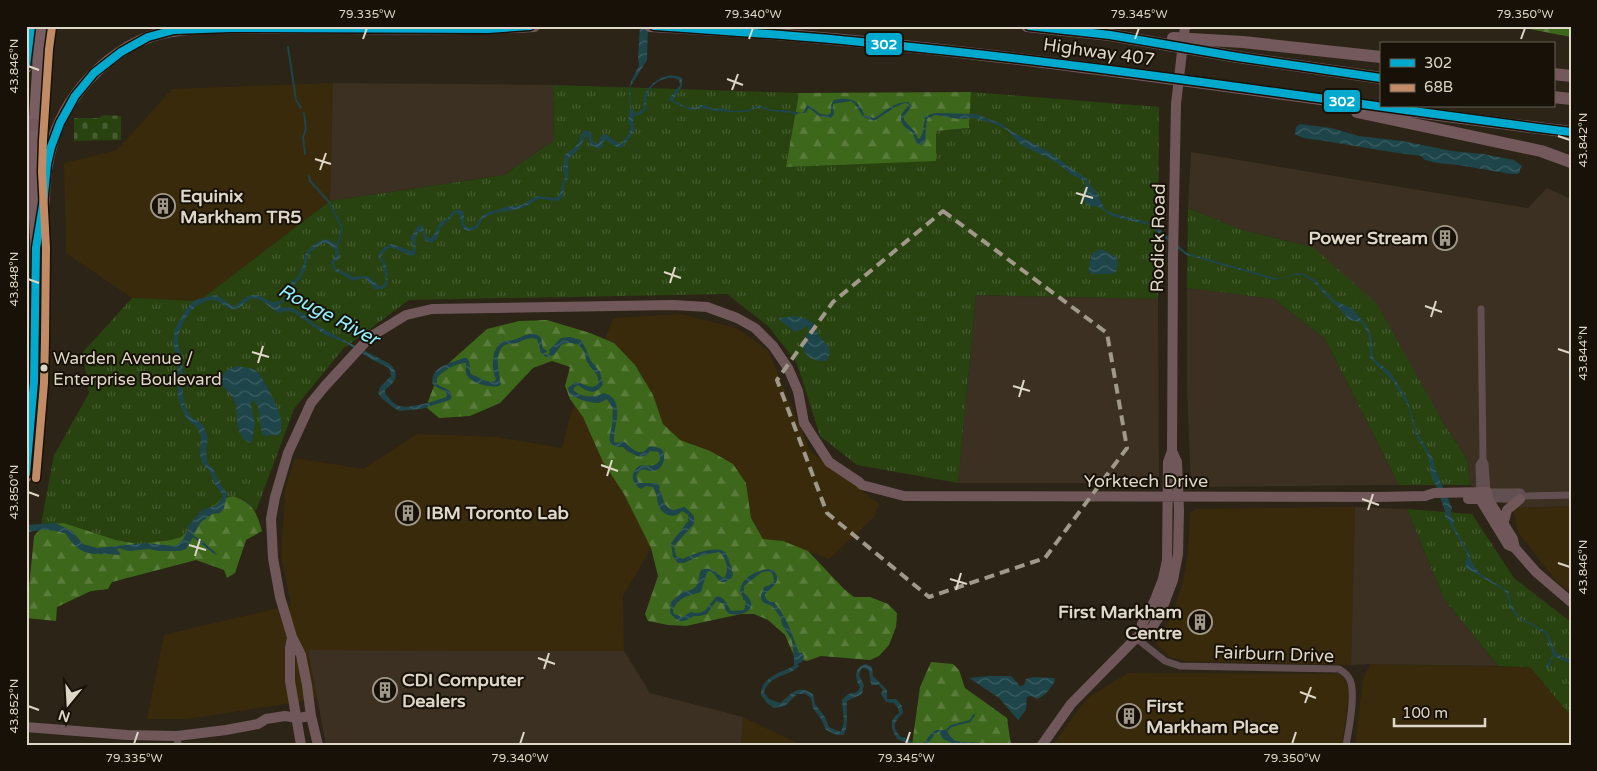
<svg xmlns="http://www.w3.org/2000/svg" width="1597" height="771" font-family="'Varela Round',sans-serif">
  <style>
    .built { fill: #3a2a0c }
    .industrial { fill: #3b3022 }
    .grass { fill: url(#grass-tufts) }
    .forest { fill: url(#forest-firs) }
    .cemetery { fill: url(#cemetery-stones) }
    .water { fill: url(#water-waves) }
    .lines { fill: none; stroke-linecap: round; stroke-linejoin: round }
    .stream { stroke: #1d454a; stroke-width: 2 }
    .street { stroke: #624f51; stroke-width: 7 }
    .secondary { stroke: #6f575a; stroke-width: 10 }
    .primary { stroke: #785d61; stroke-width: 11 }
    .highway { stroke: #73595b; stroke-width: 12 }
    .secondary-bridge { stroke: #6f575a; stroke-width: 10 }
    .bus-1-casing { stroke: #171107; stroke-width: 11 }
    .bus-2-casing { stroke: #171107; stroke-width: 11 }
    .bus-1 { stroke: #00a9ce; stroke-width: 8 }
    .bus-2 { stroke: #c18c65; stroke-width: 8 }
    .marked { fill: none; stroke: #a09889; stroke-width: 4; stroke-dasharray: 10 6; stroke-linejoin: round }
    .ticks { fill: none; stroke: #ded6c7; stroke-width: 2 }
    .bus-dot { fill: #ded6c7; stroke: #171107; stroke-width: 2 }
    .labels { text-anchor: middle; stroke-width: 4; stroke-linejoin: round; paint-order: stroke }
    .bus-label { font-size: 17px; fill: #ded6c7; stroke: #171107; text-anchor: start }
    .street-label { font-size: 18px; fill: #ded6c7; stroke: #171107 }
    .poi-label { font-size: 18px; font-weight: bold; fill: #ded6c7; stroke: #171107; text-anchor: start }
    .water-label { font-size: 19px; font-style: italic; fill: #8fefff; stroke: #171107 }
    .line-badge { stroke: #171107; stroke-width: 2 }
    .badge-label { font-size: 14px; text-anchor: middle; font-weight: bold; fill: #fff }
    .neatline { fill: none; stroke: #ded6c7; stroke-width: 2 }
    .ticks-label { font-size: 12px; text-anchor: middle; fill: #ded6c7 }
  </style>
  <defs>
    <pattern id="grass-tufts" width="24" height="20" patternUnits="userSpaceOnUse" patternTransform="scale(1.25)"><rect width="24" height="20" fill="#284210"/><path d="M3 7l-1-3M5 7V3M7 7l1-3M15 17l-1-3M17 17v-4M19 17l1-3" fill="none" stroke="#475d31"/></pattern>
    <pattern id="forest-firs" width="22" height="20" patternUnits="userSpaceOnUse" patternTransform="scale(1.25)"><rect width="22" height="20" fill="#3d671b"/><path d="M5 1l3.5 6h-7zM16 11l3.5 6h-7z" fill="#597c3b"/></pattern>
    <pattern id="cemetery-stones" width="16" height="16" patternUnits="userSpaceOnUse" patternTransform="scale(1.25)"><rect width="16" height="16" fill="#284210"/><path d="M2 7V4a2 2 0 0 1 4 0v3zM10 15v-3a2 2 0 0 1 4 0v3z" fill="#475d31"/></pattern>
    <pattern id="water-waves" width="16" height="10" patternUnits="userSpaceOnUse" patternTransform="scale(1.25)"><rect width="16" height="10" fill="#1d454a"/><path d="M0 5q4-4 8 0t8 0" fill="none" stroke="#3d5f63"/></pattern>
  </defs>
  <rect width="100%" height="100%" fill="#2c2416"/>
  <!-- built -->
  <path class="built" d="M 333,83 L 330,201 L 199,301 L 132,298 L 66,253 L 64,163 L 117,150 L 172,89 Z
    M 681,314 L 736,328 L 768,350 L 810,451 L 879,504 L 874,517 L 829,559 L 783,541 L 763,539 L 751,518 L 746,483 L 733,464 L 651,548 L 623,596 L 624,651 L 308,650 L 317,698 L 299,702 L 187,719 L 147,719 L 164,635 L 291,605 L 281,555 L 285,490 L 295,458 L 363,469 L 417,434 L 497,437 L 562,448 L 570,416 L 614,318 Z
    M 1571,506 L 1571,592 L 1557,582 L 1518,532 L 1513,508 Z
    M 1355,507 L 1351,665 L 1187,661 L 1170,657 L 1156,644 L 1172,615 L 1183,582 L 1188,553 L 1190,513 L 1196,509 Z
    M 1371,664 L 1530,667 L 1571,716 L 1571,745 L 1355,745 L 1363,678 Z
    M 1128,673 L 1334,674 L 1338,673 L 1345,679 L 1349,692 L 1342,745 L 1053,745 L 1086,699 Z
    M 743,717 L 801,745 L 741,745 Z"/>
  <!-- industrial -->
  <path class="industrial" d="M 333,83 L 553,85 L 554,140 L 504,175 L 330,201 Z
    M 1191,152 L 1528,208 L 1547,188 L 1571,199 L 1571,506 L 1513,508 L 1470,485 L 1467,459 L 1442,421 L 1313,247 L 1242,230 L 1188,208 Z
    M 1187,288 L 1274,299 L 1325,339 L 1399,485 L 1191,487 L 1187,388 Z
    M 976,295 L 1158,299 L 1159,476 L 1149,483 L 958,483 Z
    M 1355,507 L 1407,509 L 1444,599 L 1498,666 L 1371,664 L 1351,665 Z
    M 308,650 L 624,651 L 650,693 L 743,717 L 741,745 L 326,745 Z"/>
  <!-- grass -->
  <path class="grass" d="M 553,85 L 799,93 L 787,167 L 936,131 L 969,128 L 971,92 L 1159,107 L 1158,299 L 976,295 L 958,483 L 857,465 L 820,436 L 797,363 L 768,326 L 727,294 L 409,300 L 343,349 L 294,409 L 256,511 L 244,500 L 233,496 L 221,499 L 181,537 L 171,540 L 138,544 L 116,540 L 64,523 L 40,529 L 54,455 L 89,393 L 83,352 L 132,298 L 199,301 L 330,201 L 504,175 L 554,140 Z
    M 1188,208 L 1242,230 L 1313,247 L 1377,304 L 1442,421 L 1467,459 L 1470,485 L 1399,485 L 1325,339 L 1274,299 L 1187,288 Z
    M 1407,509 L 1472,514 L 1514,578 L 1571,622 L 1571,716 L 1530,667 L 1498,666 L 1444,599 Z"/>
  <!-- forest -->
  <path class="forest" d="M 1514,26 L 1571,27 L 1571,37 Z
    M 971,92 L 969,128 L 936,131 L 936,161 L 786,167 L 799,93 Z
    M 547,320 L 590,333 L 614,343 L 635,365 L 653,395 L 663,424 L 680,440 L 710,451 L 733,464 L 746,483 L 751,518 L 763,539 L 783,541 L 808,551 L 844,589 L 854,597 L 870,597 L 888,604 L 897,613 L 896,627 L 889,645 L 879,656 L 870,660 L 821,656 L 807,661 L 795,658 L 785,635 L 768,620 L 754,614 L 741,614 L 686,626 L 668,625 L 648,621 L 645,614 L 658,576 L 651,548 L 624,494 L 603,462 L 583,417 L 570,399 L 565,386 L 570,367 L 552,361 L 533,368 L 500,403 L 470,416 L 439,418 L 426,407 L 437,378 L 450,362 L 487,329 L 519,321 Z
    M 233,496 C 253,503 256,511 262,531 L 246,540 L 235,573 L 227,578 L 224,570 L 196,560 L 112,582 L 108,589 L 91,591 L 57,607 L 56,621 L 26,618 L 34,536 L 40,529 L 52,524 L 64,523 L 116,540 L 138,544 L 171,540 L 181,537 L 221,499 Z
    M 931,662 L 953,664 L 959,670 L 965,688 L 1007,718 L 1011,745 L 912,745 L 920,687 Z"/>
  <!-- cemetery -->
  <path class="cemetery" d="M 104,115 L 121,116 L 121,140 L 74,141 L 74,118 L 98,118 Z"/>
  <!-- water -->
  <path class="water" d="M 640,26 L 648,26 L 647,60 L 630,87 L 631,107 L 635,113 C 648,110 642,102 645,94 C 652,80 668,71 682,78 L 682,86 L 673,100 L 686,107 L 697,108 L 699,105 L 704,105 L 714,109 L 722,108 L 733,111 L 748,110 L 756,106 L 762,106 L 772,110 L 785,110 L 802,113 L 804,112 L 807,105 L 809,105 L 820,114 L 828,115 L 831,113 L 831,105 L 834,100 C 849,97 859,99 864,115 L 874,118 C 886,111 894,102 908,102 L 912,106 L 904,116 L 904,120 L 915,132 L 918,139 L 920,138 L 923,132 L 925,116 L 935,113 L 976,114 L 994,121 L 1001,123 L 1011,131 L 1051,153 L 1069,167 L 1086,178 L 1090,185 L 1096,191 L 1104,208 L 1107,211 L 1126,217 L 1144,221 L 1156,226 L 1187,253 L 1275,278 L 1282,278 L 1297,273 L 1304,274 L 1315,280 L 1335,301 L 1352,308 L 1367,326 L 1371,335 L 1373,358 L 1391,373 L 1407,399 L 1417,432 L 1433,459 L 1436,471 L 1452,508 L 1450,516 L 1454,519 L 1454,526 L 1470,555 L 1470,559 L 1479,573 L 1508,591 L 1512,606 L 1519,617 L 1547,632 C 1556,648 1550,654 1571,660 L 1571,664 L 1553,656 L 1549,667 L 1546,669 L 1546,666 L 1553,655 L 1546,634 C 1536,626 1521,623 1513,612 C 1508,605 1509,596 1504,590 L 1466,568 L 1465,562 L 1468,556 L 1448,520 L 1445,518 L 1445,511 L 1435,483 L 1432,479 L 1428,456 L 1416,435 L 1408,406 L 1393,381 L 1370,358 C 1370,343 1370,333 1361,322 L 1349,320 L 1339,308 L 1327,297 L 1315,283 L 1303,275 L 1295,275 L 1275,280 L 1187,255 L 1178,249 L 1149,225 L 1111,216 L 1099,207 L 1087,205 L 1083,198 L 1086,182 L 1071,174 L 1054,161 L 1021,145 L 1007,130 L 998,125 L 974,118 L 959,119 L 935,115 L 927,119 L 925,141 L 921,145 L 919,145 C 915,141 915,138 913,134 C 911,131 906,129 904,126 C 897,117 903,112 909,105 L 906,103 L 895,107 L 874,121 L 863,117 L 855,104 L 851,101 L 833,104 L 834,114 L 831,118 L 819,116 L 809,108 L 805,113 L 799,113 L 795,115 L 791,113 L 770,111 L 762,108 L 755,108 L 748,112 L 733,112 L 714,111 L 703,108 L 690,110 L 668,100 L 680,85 L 679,80 C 666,74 650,83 647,97 C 646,101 646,106 646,110 L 640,115 L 634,116 L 633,122 L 635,130 L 623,147 L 618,148 L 606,140 L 603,142 L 603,147 L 598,149 L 593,146 L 591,147 L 588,137 L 586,136 L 579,149 L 568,159 L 568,179 L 564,184 L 564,194 L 560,200 C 552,202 547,199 540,199 C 533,200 529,206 522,208 C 505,214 485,208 478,228 C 463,236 461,227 460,215 L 456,213 L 441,227 L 436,240 L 432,243 L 425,241 L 422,232 L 418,231 C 418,233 415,238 415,242 C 415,248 418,250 413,256 L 409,255 L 390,247 L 382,254 L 381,258 C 386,262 386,266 387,272 C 388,284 390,291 374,289 L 372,285 L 365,278 L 352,281 L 345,276 L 335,271 L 331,263 L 335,255 L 335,250 L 329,244 L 322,243 L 309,253 L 305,270 L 300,279 L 295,284 L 292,296 L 277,306 L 291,308 L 301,312 L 312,322 L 323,329 L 390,364 C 401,375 395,382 385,390 L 385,393 C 388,397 394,405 399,406 C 410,409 435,401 446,397 L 447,395 L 446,392 L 433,385 C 428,367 451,363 464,358 L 467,358 C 472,365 468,369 471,374 L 486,381 L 494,382 L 496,379 C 491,369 491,349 502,342 C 505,340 509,341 513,340 C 521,338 533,329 540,337 C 542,339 542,345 543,348 L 547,351 L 547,352 L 544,353 L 547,355 L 550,352 L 549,350 L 561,338 L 570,337 L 581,340 L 586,349 L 591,361 L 600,372 L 603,384 C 596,396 587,392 578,385 L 575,387 L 573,390 C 583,398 593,398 604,393 C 627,400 613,426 614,442 L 617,443 L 623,441 C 628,444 632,451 639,452 C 649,453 644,444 656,447 C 661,449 662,448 664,454 C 665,461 661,471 653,471 C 649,472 645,468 641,470 C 639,471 638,473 636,476 L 639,483 L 657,483 L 660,487 L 659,489 C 664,497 662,505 672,510 L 685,507 L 694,516 L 694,524 L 674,546 L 676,556 L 683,559 C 691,554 717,545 725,552 C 727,554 733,571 733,574 C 733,579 725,583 721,582 C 717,580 716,574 710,571 L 707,572 L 701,592 C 689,596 679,596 673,610 L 674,614 L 682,617 L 691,612 C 708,616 707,605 717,596 C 726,598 727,605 731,611 L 744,610 L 746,601 L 743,600 L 743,597 L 740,593 C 740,589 741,585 744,581 C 749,574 764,567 773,570 C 783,581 773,586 765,594 L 766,599 L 770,602 L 774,602 C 787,617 792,634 799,653 L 803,653 L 804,657 L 802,662 L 797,664 L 799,666 C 787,678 770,674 764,692 L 769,699 L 780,703 C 792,694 797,683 813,694 L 815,704 L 825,717 L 829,727 L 841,732 L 844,722 L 842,700 L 848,694 C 854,693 858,693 860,687 C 854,678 854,667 866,664 L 872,667 L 873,676 L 887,690 L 887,699 L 896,699 L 902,706 L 903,713 C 894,722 891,727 901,737 C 907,737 911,741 915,745 L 925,742 C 933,731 933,729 947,730 C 953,749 973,738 986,745 L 957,745 L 943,739 L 939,732 L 935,734 L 927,745 C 916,745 907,743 897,739 C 891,727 888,722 899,713 L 898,708 L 894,703 L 886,702 L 881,694 L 883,690 L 879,685 L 872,685 L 871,684 L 869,671 L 865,668 L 862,668 L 859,675 L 864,685 L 862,694 L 847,701 C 846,711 849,729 843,735 L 837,735 L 826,730 L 821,719 L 813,708 L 811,698 L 805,694 L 797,694 L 785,706 L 774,708 L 767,703 L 761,695 C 760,678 781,672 794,666 L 794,658 L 792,640 L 782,625 L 781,618 L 772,606 L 765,604 L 761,599 L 761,595 L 764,587 L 770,585 L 774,581 L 773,575 L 770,571 L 762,572 L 744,586 L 744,593 C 760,606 747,617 730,614 L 726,611 L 724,604 L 716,601 L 707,614 L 700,616 L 694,616 C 681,623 680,624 670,613 L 671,602 L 683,591 C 700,591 697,581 701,570 C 715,566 713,573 724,578 C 730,571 726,557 719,552 L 699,556 L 684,563 L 678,563 L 673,557 L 671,543 L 688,521 L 688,515 L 682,511 C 676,518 667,517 661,510 C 656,503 658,494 653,487 L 646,486 L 641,489 C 631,483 630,473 639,466 C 648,464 654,469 660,460 L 659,452 L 650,451 L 647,455 L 639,457 L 627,451 L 623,447 C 606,448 609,438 612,425 C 613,420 612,414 613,409 L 607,399 C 604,400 602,402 599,403 C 592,404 575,398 569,394 L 568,388 L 575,382 C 585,383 590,391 598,384 C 600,374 592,371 588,363 C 585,360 586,355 584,351 C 579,343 571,342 562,344 L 554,355 L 546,357 L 541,353 L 537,339 C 528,337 525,340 517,343 C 513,344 509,343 505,345 C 493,352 499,373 501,384 L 499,386 C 491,388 471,384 467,375 C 465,372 466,367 466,363 C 458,362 442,371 437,378 L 437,384 C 444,389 456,390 450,400 L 421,409 L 399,411 C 394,408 381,399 378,393 L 380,387 L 391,376 L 389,368 L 373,360 L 344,342 L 325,335 L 293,312 L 285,311 L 279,313 C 271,310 265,301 258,299 C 246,295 243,311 231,309 C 224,308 221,301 215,300 C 195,298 178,324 178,342 C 178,350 183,356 183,364 C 183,381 179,406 194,419 C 197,421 200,422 203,425 L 208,438 L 206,451 L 208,464 L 213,468 L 220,484 L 227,493 L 224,508 L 220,513 L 212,514 L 201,522 L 193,535 L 201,540 L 218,555 L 213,553 L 193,537 L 186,549 L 180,551 L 158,551 L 149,549 L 129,551 L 119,548 L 117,550 L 120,553 L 119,555 C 93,552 82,560 66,534 C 53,529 40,529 26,533 L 26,525 L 55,523 L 72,531 L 83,544 L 97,548 L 145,543 L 174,546 C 182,544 185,536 188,529 L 187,526 C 193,522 196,516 201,511 C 211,504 216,511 223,495 L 215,485 L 210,472 L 202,463 L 200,455 L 201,436 L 195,425 L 191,423 L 185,416 L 179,401 L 177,392 L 178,383 L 177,359 L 173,342 L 175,328 L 187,308 L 192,302 L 198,299 L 216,295 L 233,306 C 241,304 244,295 253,295 C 263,294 266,302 275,302 C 289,300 287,292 291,283 C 293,280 297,278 299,275 C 301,271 301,268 304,264 C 303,250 313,244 325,239 L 332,241 L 338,247 L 339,258 L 334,263 L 336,268 L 354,277 L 361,276 L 368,276 L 380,287 L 384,284 L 386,280 L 382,262 C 373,256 383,247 390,244 C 397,245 405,249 412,251 L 413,249 L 411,237 L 418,226 L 422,225 L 426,236 L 430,239 L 435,233 L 439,223 L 448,218 L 454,210 L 461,210 L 464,212 L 464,224 L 469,228 L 475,226 L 482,216 L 488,212 L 498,210 L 504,207 L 522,205 L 536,196 L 556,198 L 560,194 L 562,183 L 565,178 L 563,165 L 565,155 L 577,145 L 584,130 L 591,132 L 593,142 L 598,144 L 601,136 L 603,134 C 609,134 614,142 621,144 L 629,134 L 631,127 L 628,122 L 630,107 L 629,89 L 631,81 L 639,66 L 638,57 Z
    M 1300,124 L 1331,128 L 1359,136 L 1402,141 L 1452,151 L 1483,154 L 1514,160 L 1522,166 L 1520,169 L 1520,172 L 1518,174 L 1511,174 L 1458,165 L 1437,163 L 1425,160 L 1421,156 C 1388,152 1357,146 1325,141 C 1315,139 1303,140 1295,134 L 1296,127 Z
    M 1102,249 L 1116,257 L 1118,264 L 1116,272 L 1110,274 L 1091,274 L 1088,271 L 1092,253 Z
    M 794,316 C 801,317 811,319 815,326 C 817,330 817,334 820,337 C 827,345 835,350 826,361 C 805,362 797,348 809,331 L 808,326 L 795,332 L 779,320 L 780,318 Z
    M 237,366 L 253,369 L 259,373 C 266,386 289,420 279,435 C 274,436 270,434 266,436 L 262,435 L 258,407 L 253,400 L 251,404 L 255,424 L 252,441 L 249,443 C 232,432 240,416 234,400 C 231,392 218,386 221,377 C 224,371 231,368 237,366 Z
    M 990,676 L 1011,676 L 1020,686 L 1024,685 L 1026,679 L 1034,677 L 1054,678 L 1055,681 C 1050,689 1045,696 1037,699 L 1031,696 L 1027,697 L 1026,710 L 1018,720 L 999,698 L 969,678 Z"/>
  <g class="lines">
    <!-- stream -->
    <path class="stream" d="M 288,47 L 296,100 L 301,108
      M 304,113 L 306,129 L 303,137 L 305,154
      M 309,176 L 310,181 L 329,202 L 342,228 L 339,241 L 336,245
      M 945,732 L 951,726 L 970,721 L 974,715"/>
    <!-- street -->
    <path class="street" d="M 1481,309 L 1483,459 L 1485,464 L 1487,492 L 1521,492 L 1523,496
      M 1483,459 L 1479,465 L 1480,499 L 1520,499 L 1523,496 L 1571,495
      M 1136,638 L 1165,661 L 1180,666 L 1339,669 C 1344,672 1348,675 1350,680 C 1356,694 1349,729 1346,745
      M 177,736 L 178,745"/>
    <!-- secondary -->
    <path class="secondary" d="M 1468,499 L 1480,499 L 1508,545 L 1515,548 L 1536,572 L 1571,602
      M 1503,525 L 1507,510 L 1520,499
      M 1141,633 L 1142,624 L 1154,602 L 1163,579 L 1167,560 L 1168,462 L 1172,451 L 1173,257 L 1176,104
      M 292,638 L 290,648 L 290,681 L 301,745
      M 26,727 L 127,735 L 177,736 L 226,730 L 258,724 L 266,719 L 285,716 L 297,718 L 311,716
      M 318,745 L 311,716 L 307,685 L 301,655 L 292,637 L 280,597 L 273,558 L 271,519 L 275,497 L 288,453 L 294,440 L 311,403 L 325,386 L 370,337 L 406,315 L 432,309 L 673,305 L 707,307 L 737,318 L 755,328 L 773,346 L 788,368 L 798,391 L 804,423 L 829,462 L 859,482 L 862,485 L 904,496 L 1377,497 L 1425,496 L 1434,493 L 1487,492 L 1488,499 L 1513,539 L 1515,548
      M 1042,745 L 1071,704 L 1141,633 L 1151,629 L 1159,617 L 1173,580 L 1178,554 L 1179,510 L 1177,462 L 1172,451"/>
    <!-- primary -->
    <path class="primary" d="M 26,68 L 31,26
      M 26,477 L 34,382 L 35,339 L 36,248 L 32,172 L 33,140 L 39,48 L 42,26"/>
    <!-- highway -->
    <path class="highway" d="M 650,26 C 959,41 1264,95 1571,132
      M 1027,26 L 1110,35 L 1238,57 L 1381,78
      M 1173,38 L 1243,42 L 1381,57
      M 26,47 L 28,42
      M 1553,74 L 1571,76
      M 1553,97 L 1571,99
      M 1357,112 L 1541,151 L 1571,162
      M 26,125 L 34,125
      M 36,248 C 38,234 41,220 43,207 C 45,193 44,179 47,165 C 51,141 61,116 75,96 C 93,71 120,48 149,37 C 183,24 236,28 273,28 C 360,27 447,31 534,26"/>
    <!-- secondary-bridge -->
    <path class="secondary-bridge" d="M 1176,104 L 1185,26"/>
    <defs>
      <path id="bus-1" d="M 654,26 C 730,31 805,36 881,44 C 1111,66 1341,103 1571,132
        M 1029,26 L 1110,35 L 1238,57 L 1381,78
        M 26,66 L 31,26
        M 26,474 L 34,382 L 36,248 L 43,205 L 47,164 L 51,147 L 60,123 L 75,96 L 94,73 L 121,52 L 148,37 L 174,30 L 231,28 L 488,29 L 530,26"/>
      <path id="bus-2" d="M 36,478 L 44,383 L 45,339 L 46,248 L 42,172 L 43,140 L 49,49 L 52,27"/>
    </defs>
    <!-- bus-1 casing -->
    <use href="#bus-1" class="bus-1-casing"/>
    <!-- bus-2 casing -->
    <use href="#bus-2" class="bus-2-casing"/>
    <!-- bus-1 -->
    <use href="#bus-1" class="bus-1"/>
    <!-- bus-2 -->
    <use href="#bus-2" class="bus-2"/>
  </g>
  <!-- marked area -->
  <path class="marked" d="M 943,211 L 1107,333 L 1127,448 L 1045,558 L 929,597 L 827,513 L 777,380 L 833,302 Z"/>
  <!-- ticks -->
  <path class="ticks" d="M 363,39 L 367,28M 749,39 L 753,28M 1135,39 L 1139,28M 1521,39 L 1525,28M 28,66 L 39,70M 727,79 L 743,85M 732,90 L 738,74M 1558,136 L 1570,140M 315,159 L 331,164M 320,170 L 326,153M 1076,193 L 1093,198M 1081,204 L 1087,187M 664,272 L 681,278M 28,279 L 39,283M 670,283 L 675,267M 1425,306 L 1442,312M 1431,317 L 1436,301M 1558,349 L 1570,353M 252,352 L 269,357M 258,363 L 263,346M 1013,386 L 1030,391M 1019,397 L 1024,380M 601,465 L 618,471M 607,476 L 612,460M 28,492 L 39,496M 1362,499 L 1379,505M 1368,510 L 1373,494M 189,545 L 206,550M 195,556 L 200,539M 1558,563 L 1570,567M 950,579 L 967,584M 956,590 L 961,573M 538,658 L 555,664M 544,669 L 549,653M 1300,692 L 1316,698M 1305,703 L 1311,687M 28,706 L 39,710M 134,744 L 138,732M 520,744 L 524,732M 906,744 L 910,732M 1292,744 L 1296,732"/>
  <!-- icons -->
  <defs>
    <symbol id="building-ring" viewBox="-11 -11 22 22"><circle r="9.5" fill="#171107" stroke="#a09889" stroke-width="1.5"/><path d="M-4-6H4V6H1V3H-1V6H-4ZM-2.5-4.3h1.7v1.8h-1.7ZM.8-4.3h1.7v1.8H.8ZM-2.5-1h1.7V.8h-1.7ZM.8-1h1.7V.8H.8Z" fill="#a09889"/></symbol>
  </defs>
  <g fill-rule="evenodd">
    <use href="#building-ring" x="149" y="192" width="28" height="28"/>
    <use href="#building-ring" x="1431" y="224" width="28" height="28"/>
    <use href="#building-ring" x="394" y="499" width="28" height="28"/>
    <use href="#building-ring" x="1186" y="608" width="28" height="28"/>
    <use href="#building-ring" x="371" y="676" width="28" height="28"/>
    <use href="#building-ring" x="1115" y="702" width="28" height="28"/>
  </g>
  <!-- markers -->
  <circle class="bus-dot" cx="44" cy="368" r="4.5"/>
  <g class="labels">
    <!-- bus labels -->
    <g class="bus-label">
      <text x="53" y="364">Warden Avenue /<tspan x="53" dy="21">Enterprise Boulevard</tspan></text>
    </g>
    <!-- street labels -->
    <g class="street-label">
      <text transform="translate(1099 52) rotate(8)" y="6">Highway 407</text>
      <text transform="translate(1158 238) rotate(-89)" y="6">Rodick Road</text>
      <text x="1146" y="487">Yorktech Drive</text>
      <text transform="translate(1274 654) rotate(2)" y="6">Fairburn Drive</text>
    </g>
    <!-- poi labels -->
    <g class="poi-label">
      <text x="180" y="202">Equinix<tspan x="180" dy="21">Markham TR5</tspan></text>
      <text x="1428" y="244" text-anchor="end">Power Stream</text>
      <text x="426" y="519">IBM Toronto Lab</text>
      <text x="1182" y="618" text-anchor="end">First Markham<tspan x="1182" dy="21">Centre</tspan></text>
      <text x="402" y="686">CDI Computer<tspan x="402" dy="21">Dealers</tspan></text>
      <text x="1146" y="712">First<tspan x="1146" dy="21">Markham Place</tspan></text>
    </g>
    <!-- water labels -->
    <g class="water-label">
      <text transform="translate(329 314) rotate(28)" y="7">Rouge River</text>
    </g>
  </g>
  <g class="line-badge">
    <rect x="865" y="32" width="38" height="24" rx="5" fill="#00a9ce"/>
    <rect x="1323" y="89" width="38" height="24" rx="5" fill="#00a9ce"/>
  </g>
  <g class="badge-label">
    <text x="884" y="49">302</text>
    <text x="1342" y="106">302</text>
  </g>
  <!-- border -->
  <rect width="1597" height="771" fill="none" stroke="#171107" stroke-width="55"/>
  <!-- legend -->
  <rect x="1380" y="42" width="175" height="65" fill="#171107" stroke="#676054"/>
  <rect x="1390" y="59" width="25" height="8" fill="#00a9ce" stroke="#676054"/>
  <text x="1424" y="68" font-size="15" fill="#ded6c7">302</text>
  <rect x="1390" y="84" width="25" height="8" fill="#c18c65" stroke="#676054"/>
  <text x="1424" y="92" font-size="15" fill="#ded6c7">68B</text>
  <!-- north arrow -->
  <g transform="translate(68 704) rotate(198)" stroke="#171107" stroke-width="4" paint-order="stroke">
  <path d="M0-4L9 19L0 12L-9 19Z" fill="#ded6c7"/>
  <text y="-8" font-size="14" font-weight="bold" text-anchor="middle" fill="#ded6c7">N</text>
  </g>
  <!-- scale -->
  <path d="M1394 718v8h91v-8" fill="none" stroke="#ded6c7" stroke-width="2.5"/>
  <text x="1402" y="718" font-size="15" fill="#ded6c7" stroke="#171107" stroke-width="4" paint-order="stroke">100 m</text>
  <rect x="28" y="28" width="1542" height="716" class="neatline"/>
  <g class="ticks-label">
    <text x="367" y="18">79.335°W</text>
    <text x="753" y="18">79.340°W</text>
    <text x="1139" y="18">79.345°W</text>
    <text x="1525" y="18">79.350°W</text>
    <text transform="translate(14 66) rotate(-90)" y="4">43.846°N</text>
    <text transform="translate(1583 140) rotate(-90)" y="4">43.842°N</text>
    <text transform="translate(14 279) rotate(-90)" y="4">43.848°N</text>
    <text transform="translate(1583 353) rotate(-90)" y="4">43.844°N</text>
    <text transform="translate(14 492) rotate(-90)" y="4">43.850°N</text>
    <text transform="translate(1583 567) rotate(-90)" y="4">43.846°N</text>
    <text transform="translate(14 706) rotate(-90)" y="4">43.852°N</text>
    <text x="134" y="762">79.335°W</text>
    <text x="520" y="762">79.340°W</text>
    <text x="906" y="762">79.345°W</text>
    <text x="1292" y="762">79.350°W</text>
  </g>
</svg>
